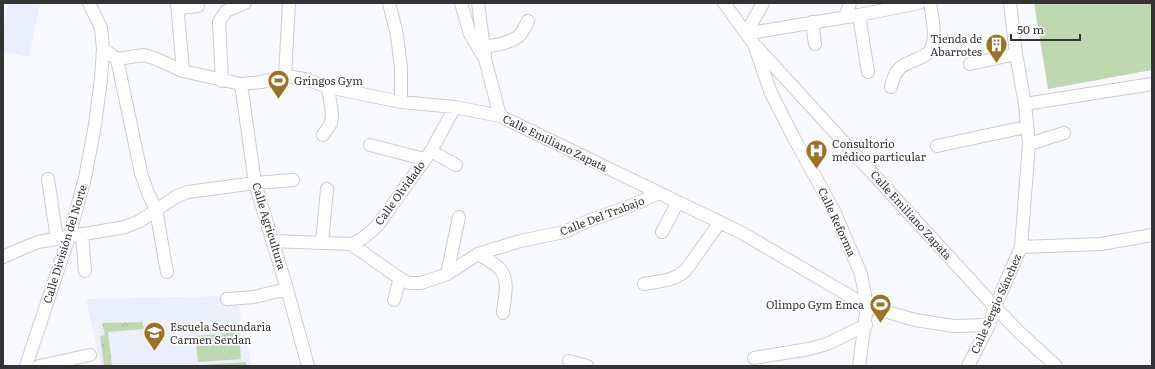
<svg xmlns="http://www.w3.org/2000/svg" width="1155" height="369" font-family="Literata,serif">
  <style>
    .built { fill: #ebeefb }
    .grass { fill: url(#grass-tufts) }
    .park { fill: #bed9af }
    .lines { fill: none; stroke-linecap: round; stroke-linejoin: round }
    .minor-casing { stroke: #cbccd2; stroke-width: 14 }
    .minor { stroke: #fff; stroke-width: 12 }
    .labels { text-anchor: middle; stroke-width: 3.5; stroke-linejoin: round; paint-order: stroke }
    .poi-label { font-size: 11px; fill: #343436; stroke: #fff; text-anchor: start }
    .street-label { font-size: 11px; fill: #343436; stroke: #fff }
  </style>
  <defs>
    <pattern id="grass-tufts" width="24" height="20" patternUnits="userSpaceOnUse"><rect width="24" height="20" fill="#bed9af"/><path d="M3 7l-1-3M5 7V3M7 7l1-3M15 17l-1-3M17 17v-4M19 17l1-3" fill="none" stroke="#a4bb97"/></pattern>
  </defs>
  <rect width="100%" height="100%" fill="#f7f9ff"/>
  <!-- built -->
  <path class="built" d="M 8,3 L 40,3 L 29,57 L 3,52 L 3,31 Z
    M 227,296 L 238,300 L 241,319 L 240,319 L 243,339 L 246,338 L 252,366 L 101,366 L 86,299 Z"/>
  <!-- grass -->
  <path class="grass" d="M 142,322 L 144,329 L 108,332 L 112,366 L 104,366 L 100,336 L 105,335 L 102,323 Z"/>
  <!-- park -->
  <path class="park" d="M 1034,3 L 1152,3 L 1152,70 L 1048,89 Z
    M 239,332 L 241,359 L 198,362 L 195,336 Z
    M 246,362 L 246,366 L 204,366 L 204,365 Z"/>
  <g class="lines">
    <defs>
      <path id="minor" d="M 177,3 L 183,71
        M 389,3 L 397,35 L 401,68 L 401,102
        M 461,3 L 470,34 L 485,59 L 500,116
        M 478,3 L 485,56
        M 724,3 L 753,43 L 995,307 L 1019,332 L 1056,366
        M 178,8 L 198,6
        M 859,15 L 868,72
        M 845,17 L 850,3
        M 812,22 L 815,44
        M 747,32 L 763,3
        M 749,36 L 756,32 L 859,15 L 919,3
        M 484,47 C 496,45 511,43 520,35 C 523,31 526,25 528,21
        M 755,47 L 771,93 L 795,140 L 834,211 L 861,274 L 867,306 L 859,366
        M 103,49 L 117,59 L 144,55 L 154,58 L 183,71 L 241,84 L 262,82 L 285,76 L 305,79 L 328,87 L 401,102 L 455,107 L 500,116 L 742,233 L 867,306 L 915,320 L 954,326 L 989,325
        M 117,59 L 141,173 L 148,193 L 156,210 L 167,272
        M 970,64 L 1016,54
        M 285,76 L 289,3
        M 222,81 L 219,22 L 226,11 L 245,3
        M 241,84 L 255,183 L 287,289 L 308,366
        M 891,87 C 893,80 894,73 900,68 C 907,61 927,58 931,49 C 937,36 932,17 930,3
        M 1025,104 L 1152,84
        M 323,135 L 331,123 L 332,114 L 328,87
        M 1029,144 L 1064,133
        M 370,145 L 424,159
        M 937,146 L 1026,127
        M 431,151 L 456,165
        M 48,179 L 57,239
        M 662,232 L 678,202
        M 82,234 L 85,271
        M 272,241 L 351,244 C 362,241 370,232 378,225 L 431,151 L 455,107
        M 322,243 L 327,189
        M 351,244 L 402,280 L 409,283 L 421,283 L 447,274 L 478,254 L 520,241 L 564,232 L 588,221 L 633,205 L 659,193
        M 1021,247 L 1101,244 L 1152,235
        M 478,254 C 484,258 496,264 500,269 C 510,281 504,300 503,313
        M 3,257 L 21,249 L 38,242 L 125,227 L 140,221 L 177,196 L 188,192 L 255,183 L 293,180
        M 447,274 L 459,217
        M 644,284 C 660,281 674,281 686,270 L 720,222
        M 227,299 L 254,297 L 287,289
        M 394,300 L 398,285 L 402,280
        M 754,358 L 809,349 L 827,344 L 866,325
        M 569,361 L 587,366
        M 26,366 L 69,237 L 85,178 L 95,125 L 101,79 L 103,49 L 101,28 L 89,3
        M 39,366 L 90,355
        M 968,366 L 989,325 L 995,307 L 1021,247 L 1029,144 L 1025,104 L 1016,54 L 1010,3"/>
    </defs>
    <!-- minor casing -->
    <use href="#minor" class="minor-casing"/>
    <!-- minor -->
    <use href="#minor" class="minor"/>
  </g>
  <!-- icons -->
  <defs>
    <symbol id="building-pin" viewBox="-11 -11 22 30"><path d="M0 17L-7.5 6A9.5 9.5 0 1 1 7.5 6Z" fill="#9e7222" stroke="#fff"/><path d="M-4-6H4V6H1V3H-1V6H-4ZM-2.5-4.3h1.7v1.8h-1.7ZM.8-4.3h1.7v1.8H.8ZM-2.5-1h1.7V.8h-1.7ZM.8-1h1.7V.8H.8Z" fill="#fff"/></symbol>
    <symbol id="stadium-pin" viewBox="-11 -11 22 30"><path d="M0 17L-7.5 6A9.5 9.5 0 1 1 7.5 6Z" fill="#9e7222" stroke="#fff"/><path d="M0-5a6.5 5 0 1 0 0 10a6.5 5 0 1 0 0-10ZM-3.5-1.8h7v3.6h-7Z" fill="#fff"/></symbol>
    <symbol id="hospital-pin" viewBox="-11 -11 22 30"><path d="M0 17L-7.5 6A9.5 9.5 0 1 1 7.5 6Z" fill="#9e7222" stroke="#fff"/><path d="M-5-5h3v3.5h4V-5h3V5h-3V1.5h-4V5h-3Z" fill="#fff"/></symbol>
    <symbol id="school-pin" viewBox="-11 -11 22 30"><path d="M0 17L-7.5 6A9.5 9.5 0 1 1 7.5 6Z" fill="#9e7222" stroke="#fff"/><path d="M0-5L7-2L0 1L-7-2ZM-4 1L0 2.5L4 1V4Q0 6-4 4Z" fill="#fff"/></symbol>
  </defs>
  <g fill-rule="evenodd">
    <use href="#building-pin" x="984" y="32" width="25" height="34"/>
    <use href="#stadium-pin" x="266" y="68" width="25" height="34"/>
    <use href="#hospital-pin" x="804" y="138" width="25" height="34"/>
    <use href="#stadium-pin" x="868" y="292" width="25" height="34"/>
    <use href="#school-pin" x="142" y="320" width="25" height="34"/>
  </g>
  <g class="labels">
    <!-- poi labels -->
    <g class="poi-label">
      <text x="982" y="43" text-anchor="end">Tienda de<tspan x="982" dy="13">Abarrotes</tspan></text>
      <text x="294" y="85">Gringos Gym</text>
      <text x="832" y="148">Consultorio<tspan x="832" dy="13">médico particular</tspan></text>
      <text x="864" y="309" text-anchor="end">Olimpo Gym Emca</text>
      <text x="170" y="331">Escuela Secundaria<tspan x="170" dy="13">Carmen Serdan</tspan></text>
    </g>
    <!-- street labels -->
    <g class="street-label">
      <text transform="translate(555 143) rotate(26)" y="4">Calle Emiliano Zapata</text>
      <text transform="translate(400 193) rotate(-54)" y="4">Calle Olvidado</text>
      <text transform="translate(911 215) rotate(48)" y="4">Calle Emiliano Zapata</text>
      <text transform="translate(602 216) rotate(-21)" y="4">Calle Del Trabajo</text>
      <text transform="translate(837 222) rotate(65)" y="4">Calle Reforma</text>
      <text transform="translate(269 226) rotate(73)" y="4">Calle Agricultura</text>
      <text transform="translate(65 244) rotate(-73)" y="4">Calle División del Norte</text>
      <text transform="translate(996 304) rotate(-66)" y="4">Calle Sergio Sánchez</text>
    </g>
  </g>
  <!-- border -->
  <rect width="1155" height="369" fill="none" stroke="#343436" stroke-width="8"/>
  <!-- scale -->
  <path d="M1011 34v6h69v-6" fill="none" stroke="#343436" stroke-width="2"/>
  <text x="1017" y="34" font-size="12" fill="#343436" stroke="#ffffff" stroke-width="3" paint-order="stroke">50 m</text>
</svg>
